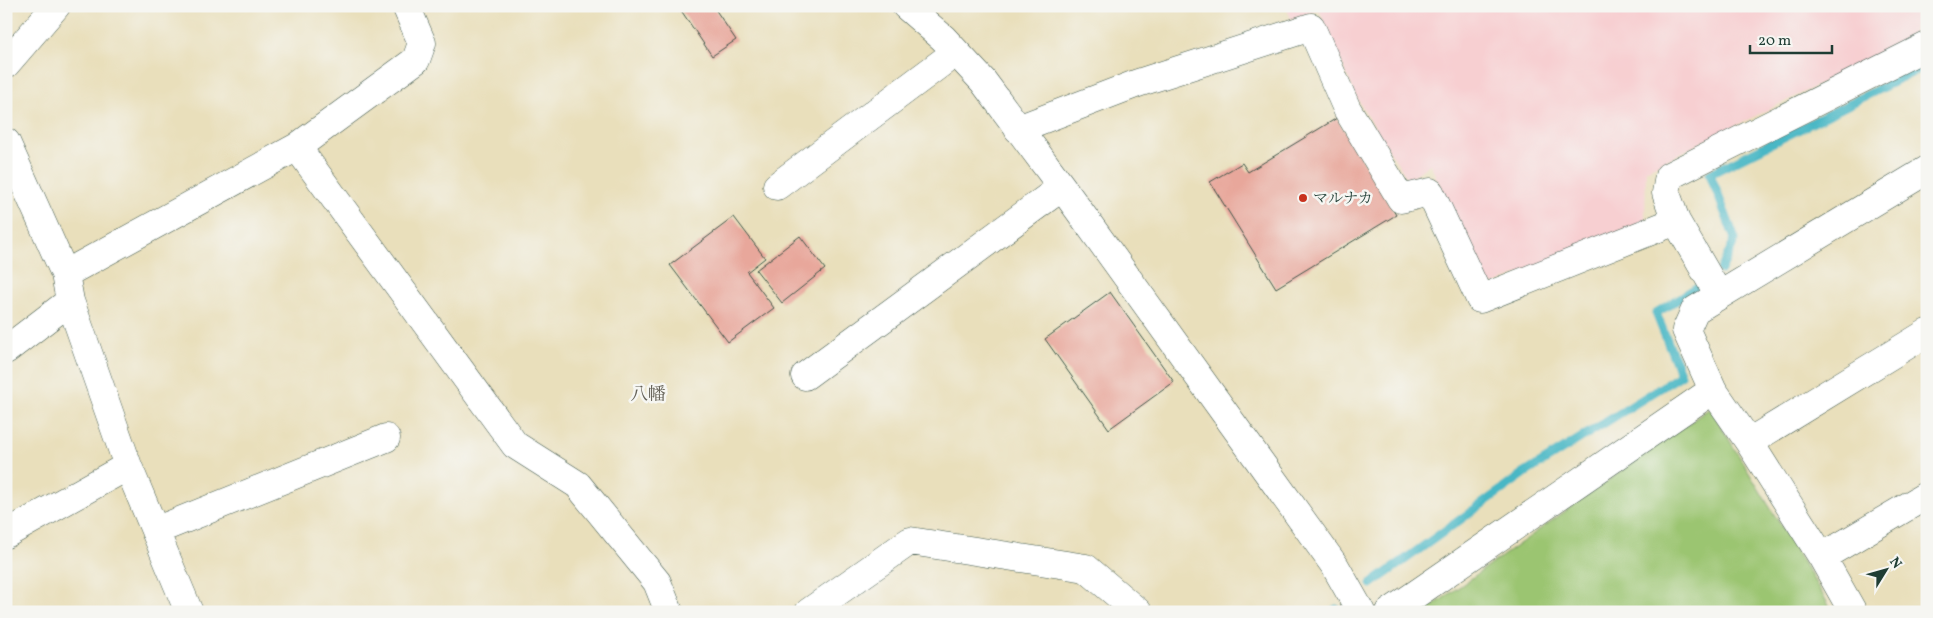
<svg xmlns="http://www.w3.org/2000/svg" width="1933" height="618" font-family="Vollkorn,'Noto Serif JP',serif">
  <style>
    .built { fill: #f7cfd1 }
    .green { fill: #9bc571; stroke: #5d8152 }
    .lines { fill: none; stroke-linecap: round; stroke-linejoin: round }
    .stream { stroke: #4ab7c5; stroke-width: 9 }
    .building { fill: #e8a79b }
    .minor-casing { stroke: #3d5548; stroke-width: 29 }
    .minor { stroke: #fff; stroke-width: 28 }
    .poi-dot { fill: #c8321e; stroke: #f6f6f2; stroke-width: 2 }
    .labels { text-anchor: middle; stroke-width: 5; stroke-linejoin: round; paint-order: stroke }
    .poi-label { font-size: 15px; fill: #1f3d34; stroke: #f6f6f2; text-anchor: start }
    .quarter-label { font-size: 18px; fill: #656258; stroke: #f6f6f2 }
  </style>
  <rect width="100%" height="100%" fill="#f6f6f2"/>
  <filter id="ink" filterUnits="userSpaceOnUse"><feTurbulence type="fractalNoise" baseFrequency=".02" numOctaves="2"/><feDisplacementMap in="SourceGraphic" scale="10" xChannelSelector="R" yChannelSelector="G"/><feConvolveMatrix kernelMatrix="1 2 1 2 8 2 1 2 1" color-interpolation-filters="sRGB"/></filter>
  <filter id="wash" filterUnits="userSpaceOnUse"><feTurbulence type="fractalNoise" baseFrequency=".0096" numOctaves="4" result="noise"/><feDisplacementMap in="SourceGraphic" scale="20" xChannelSelector="R" yChannelSelector="G"/><feGaussianBlur stdDeviation="1.12" result="paint"/><feColorMatrix in="noise" values="0 0 0 0 0 0 0 0 0 0 0 0 0 0 0 0 0 1.4 0 .05"/><feComposite in="paint" operator="in"/></filter>
  <g filter="url(#wash)">
    <rect width="100%" height="100%" fill="#e9dfbb"/>
    <!-- built -->
    <path class="built" d="M 1286,6 L 1910,6 L 1918,19 L 1910,40 L 1646,170 L 1645,222 L 1493,285 L 1482,279 L 1430,164 L 1408,180 L 1357,99 L 1319,10 L 1291,19 Z"/>
    <!-- green -->
    <path class="green" d="M 1710,408 L 1833,612 L 1424,612 Z"/>
    <g class="lines">
      <!-- stream -->
      <path class="stream" d="M 1721,270 L 1735,239 L 1710,174 L 1927,65
        M 1371,584 L 1525,473 L 1681,375 L 1656,313 L 1696,288
        M 1332,612 L 1336,609"/>
    </g>
    <g id="blocks">
      <!-- building -->
      <path class="building" d="M 678,6 L 713,6 L 736,40 L 712,56 Z
        M 1337,118 L 1396,215 L 1276,288 L 1210,182 L 1242,163 L 1248,172 Z
        M 734,217 L 765,258 L 747,272 L 774,308 L 728,342 L 670,265 Z
        M 800,236 L 825,269 L 782,303 L 756,270 Z
        M 1110,292 L 1174,382 L 1109,429 L 1045,339 Z"/>
    </g>
  </g>
  <g filter="url(#ink)">
    <use href="#blocks" fill-opacity="0" stroke="#3d5548" stroke-width="1"/>
    <g class="lines">
      <defs>
        <path id="minor" d="M 906,6 L 943,38 L 983,81 L 1062,187 L 1335,566 L 1361,612
          M 6,64 L 56,6
          M 1018,129 L 1138,83 L 1311,27 L 1347,109 L 1401,199 L 1430,192 L 1480,299 L 1676,221
          M 6,142 L 65,274 L 70,301 L 128,466 L 189,612
          M 297,147 L 515,445 L 578,485 L 657,582 L 669,612
          M 777,186 L 956,52
          M 65,274 L 297,147 L 416,60 L 422,43 L 406,6
          M 1719,295 L 1676,221 L 1666,193 L 1669,176 L 1927,46
          M 6,350 L 70,301
          M 805,376 L 1062,187
          M 1749,442 L 1927,333
          M 155,531 L 386,438
          M 6,534 L 128,466
          M 1822,557 L 1927,495
          M 809,612 L 910,541 L 1086,568 L 1138,612
          M 1390,612 L 1713,390
          M 1853,612 L 1822,557 L 1749,442 L 1713,390 L 1686,330 L 1695,310 L 1927,170"/>
      </defs>
      <!-- minor casing -->
      <use href="#minor" class="minor-casing"/>
      <!-- minor -->
      <use href="#minor" class="minor"/>
    </g>
  </g>
  <!-- markers -->
  <circle class="poi-dot" cx="1303" cy="198" r="5"/>
  <g class="labels">
    <!-- poi labels -->
    <g class="poi-label">
      <text x="1313" y="203">マルナカ</text>
    </g>
    <!-- quarter labels -->
    <g class="quarter-label">
      <text x="648" y="400">八幡</text>
    </g>
  </g>
  <!-- margin -->
  <rect width="1933" height="618" fill="none" stroke="#f6f6f2" stroke-width="25"/>
  <!-- north arrow -->
  <g transform="translate(1886 570) rotate(53)" stroke="#f6f6f2" stroke-width="4" paint-order="stroke">
  <path d="M0-4L9 19L0 12L-9 19Z" fill="#1f3d34"/>
  <text y="-8" font-size="14" font-weight="bold" text-anchor="middle" fill="#1f3d34">N</text>
  </g>
  <!-- scale -->
  <path d="M1750 45v8h82v-8" fill="none" stroke="#1f3d34" stroke-width="2.5"/>
  <text x="1758" y="45" font-size="15" fill="#1f3d34" stroke="#f6f6f2" stroke-width="4" paint-order="stroke">20 m</text>
</svg>
